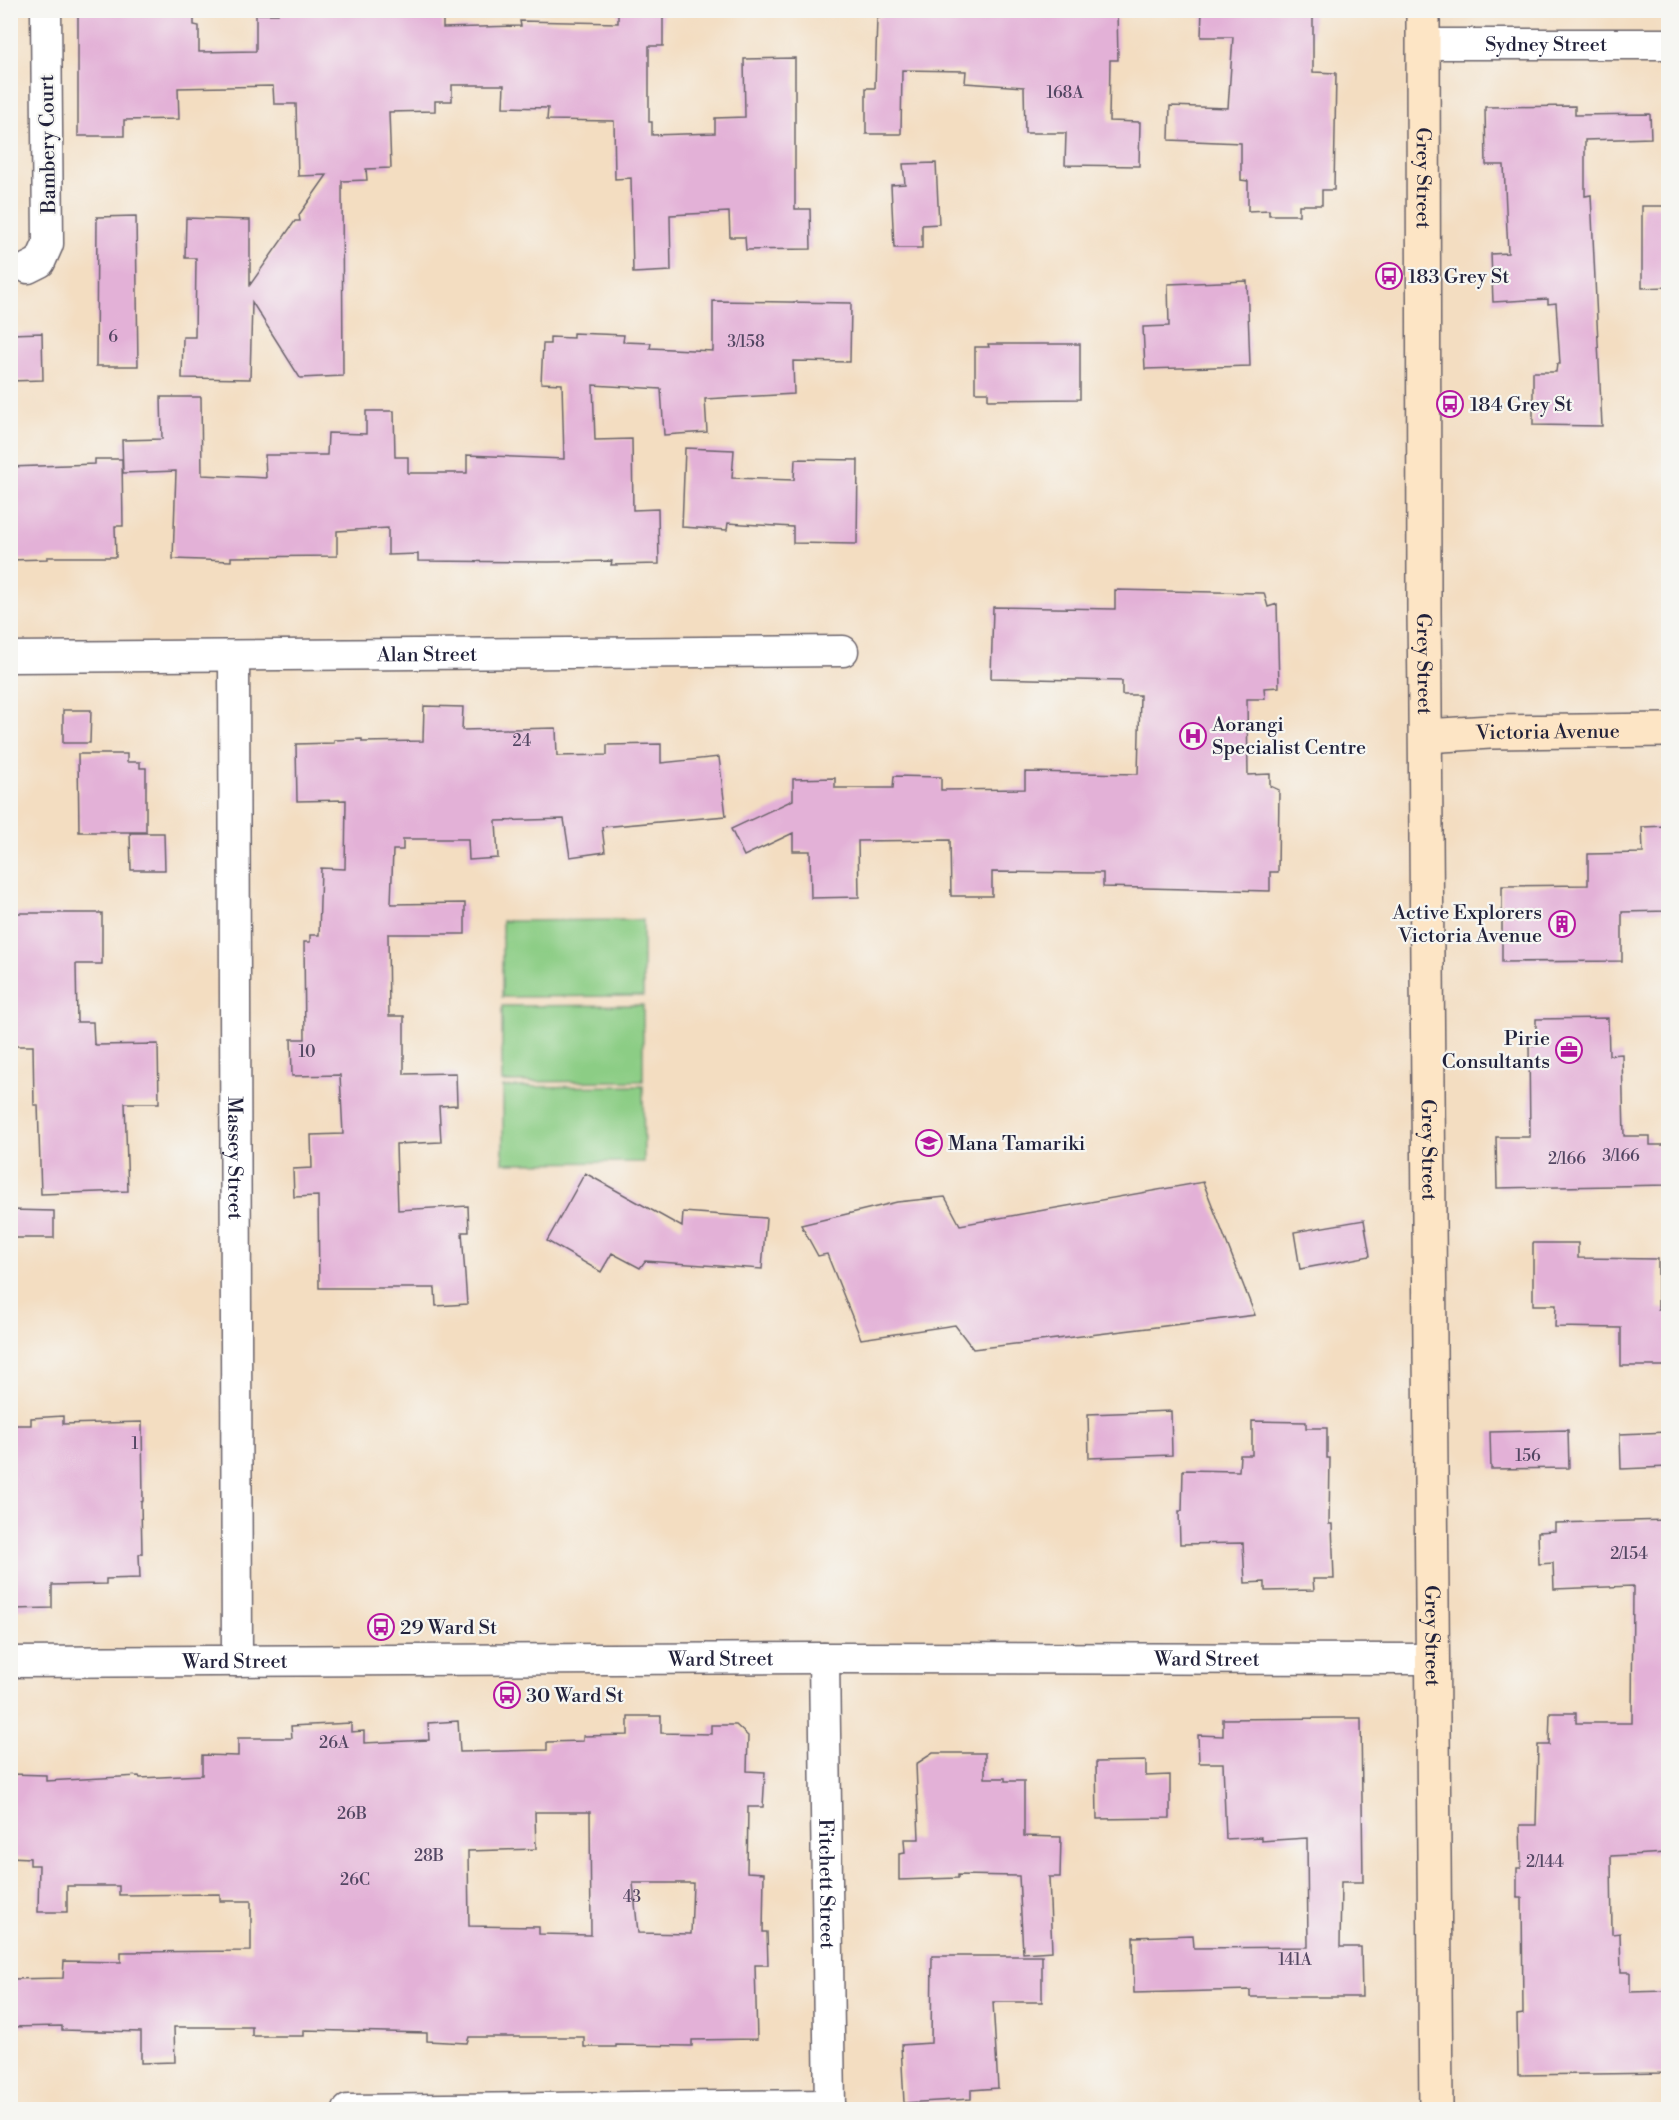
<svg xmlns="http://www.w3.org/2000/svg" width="1679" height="2120" font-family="'Libre Bodoni',serif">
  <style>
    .green { fill: #8ccd85; stroke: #577860; stroke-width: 1.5 }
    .building { fill: #e3b1d7; fill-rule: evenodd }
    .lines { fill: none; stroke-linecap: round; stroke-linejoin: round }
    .street-casing { stroke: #6b636a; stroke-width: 33 }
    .secondary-casing { stroke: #6b636a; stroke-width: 36 }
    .street { stroke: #fff; stroke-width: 30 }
    .secondary { stroke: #fde5c5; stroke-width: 33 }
    .labels { text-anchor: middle; stroke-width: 4.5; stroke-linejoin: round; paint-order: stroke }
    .number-label { font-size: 16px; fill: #524662 }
    .street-label { font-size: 20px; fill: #22223b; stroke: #f6f6f2 }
    .poi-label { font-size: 20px; fill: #22223b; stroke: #f6f6f2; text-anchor: start }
  </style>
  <rect width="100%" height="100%" fill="#f6f6f2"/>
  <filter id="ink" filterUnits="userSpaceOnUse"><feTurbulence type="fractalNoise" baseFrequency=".0167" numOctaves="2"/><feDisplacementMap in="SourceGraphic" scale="12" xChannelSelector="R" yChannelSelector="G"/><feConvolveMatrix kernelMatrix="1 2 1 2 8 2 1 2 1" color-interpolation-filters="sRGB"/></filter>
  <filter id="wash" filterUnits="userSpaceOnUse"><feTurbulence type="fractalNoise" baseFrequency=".008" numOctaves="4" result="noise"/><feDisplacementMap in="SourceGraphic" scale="24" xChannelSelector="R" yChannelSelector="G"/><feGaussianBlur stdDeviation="1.35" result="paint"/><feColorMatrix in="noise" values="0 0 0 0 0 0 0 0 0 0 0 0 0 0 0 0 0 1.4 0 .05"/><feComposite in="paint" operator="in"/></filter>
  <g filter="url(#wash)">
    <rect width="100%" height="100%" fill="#f3ddc1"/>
    <!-- green -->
    <path class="green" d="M 643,920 L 643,996 L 502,997 L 502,921 Z
      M 643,1005 L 643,1081 L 502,1082 L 502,1006 Z
      M 643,1086 L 644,1162 L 503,1163 L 503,1087 Z"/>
    <g id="blocks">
      <!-- building -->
      <path class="building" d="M 78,10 L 194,10 L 194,25 L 199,26 L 199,52 L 256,51 L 256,14 L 278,14 L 278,12 L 443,11 L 443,28 L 521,26 L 520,21 L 618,23 L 618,10 L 663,10 L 663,46 L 649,46 L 649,122 L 652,122 L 652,135 L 715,133 L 715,118 L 745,117 L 744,59 L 795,58 L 795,209 L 810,209 L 811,249 L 746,250 L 745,237 L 730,237 L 729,212 L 670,215 L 671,271 L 633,273 L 631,178 L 615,179 L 614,121 L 547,120 L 548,108 L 503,107 L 504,85 L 452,85 L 452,101 L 435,101 L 435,111 L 389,112 L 391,168 L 366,169 L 367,180 L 342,181 L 343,376 L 300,378 L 252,302 L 250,379 L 182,378 L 183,337 L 195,337 L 196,258 L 185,258 L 186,218 L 250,220 L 250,285 L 295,221 L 300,221 L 299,215 L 327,175 L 298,176 L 296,104 L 274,104 L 273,86 L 178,88 L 179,119 L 124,120 L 124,136 L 78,136 Z
        M 882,10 L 1117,10 L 1118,60 L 1110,60 L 1109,121 L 1140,122 L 1139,166 L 1065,165 L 1066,133 L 1025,133 L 1024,87 L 965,83 L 966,71 L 902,70 L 901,134 L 866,134 L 866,88 L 875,88 L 877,17 L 882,17 Z
        M 1202,10 L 1313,10 L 1313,72 L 1336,73 L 1334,190 L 1322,190 L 1322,205 L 1299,205 L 1299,215 L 1269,215 L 1269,210 L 1248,211 L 1248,181 L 1241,180 L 1241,143 L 1169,140 L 1170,106 L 1228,108 L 1233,37 L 1201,37 Z
        M 1575,106 L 1575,115 L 1650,114 L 1651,138 L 1585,140 L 1585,196 L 1591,195 L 1602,426 L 1533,425 L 1533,372 L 1556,372 L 1557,364 L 1560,364 L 1556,303 L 1548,304 L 1548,299 L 1493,302 L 1491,254 L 1508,253 L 1504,165 L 1486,165 L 1485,107 Z
        M 936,163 L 939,224 L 922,225 L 922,248 L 894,248 L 891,185 L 905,184 L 903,164 Z
        M 1642,206 L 1668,206 L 1668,287 L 1642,288 Z
        M 136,216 L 138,366 L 96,366 L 97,217 Z
        M 1247,281 L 1250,366 L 1145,369 L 1143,327 L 1169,326 L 1168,284 Z
        M 713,301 L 851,303 L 850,362 L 793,361 L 794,394 L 705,399 L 707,432 L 664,435 L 661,389 L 593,385 L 595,440 L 632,439 L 633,510 L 658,509 L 659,564 L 611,565 L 612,561 L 549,562 L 418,561 L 418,554 L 388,555 L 388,528 L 337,531 L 337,556 L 231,557 L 231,561 L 173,559 L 176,471 L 123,473 L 122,440 L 162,439 L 161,397 L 201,397 L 202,475 L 266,478 L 265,455 L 327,455 L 328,433 L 366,434 L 366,411 L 394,411 L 395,457 L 408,457 L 408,473 L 467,473 L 467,455 L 564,459 L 562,384 L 541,383 L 543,344 L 550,344 L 550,337 L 573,338 L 573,333 L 624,335 L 623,342 L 651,343 L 650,348 L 713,351 Z
        M 42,333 L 43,380 L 10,381 L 10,334 Z
        M 988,344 L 1080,344 L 1080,399 L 988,400 L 988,392 L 975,392 L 975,347 L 989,347 Z
        M 685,448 L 734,450 L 732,478 L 794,480 L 795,459 L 858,460 L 857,544 L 793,543 L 793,527 L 728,523 L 727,530 L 682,527 Z
        M 95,459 L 122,459 L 123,526 L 115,526 L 116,557 L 47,557 L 47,559 L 10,560 L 10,467 L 95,464 Z
        M 1115,590 L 1264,593 L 1268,607 L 1277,604 L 1279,687 L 1264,688 L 1265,699 L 1247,699 L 1248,775 L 1270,774 L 1270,786 L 1279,790 L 1278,872 L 1270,872 L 1270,891 L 1103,887 L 1103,873 L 992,872 L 992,896 L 951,896 L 950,840 L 858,841 L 859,897 L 811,898 L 810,851 L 793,851 L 793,833 L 744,856 L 731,829 L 793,800 L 793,779 L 835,778 L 835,788 L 893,788 L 894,776 L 941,777 L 941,790 L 1025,789 L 1025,772 L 1138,774 L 1140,695 L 1122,695 L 1122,681 L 991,678 L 993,607 L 1115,609 Z
        M 424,706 L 463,707 L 462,730 L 556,728 L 557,756 L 607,755 L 607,745 L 661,744 L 661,763 L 719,757 L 726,816 L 602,827 L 605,852 L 570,857 L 564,819 L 496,821 L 498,858 L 469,860 L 468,839 L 403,839 L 403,850 L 393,850 L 391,904 L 465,903 L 465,934 L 388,934 L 389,1016 L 404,1016 L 404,1074 L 456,1073 L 457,1105 L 439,1106 L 441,1142 L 396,1144 L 398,1210 L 468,1206 L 469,1232 L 462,1232 L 467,1304 L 436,1306 L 435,1288 L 319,1288 L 318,1196 L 294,1197 L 293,1169 L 312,1168 L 311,1135 L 343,1134 L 340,1075 L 292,1076 L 291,1039 L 305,1039 L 304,942 L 310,942 L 310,935 L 319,935 L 321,868 L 345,869 L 346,800 L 297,801 L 296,744 L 334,743 L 334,740 L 362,739 L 362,742 L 423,741 Z
        M 63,710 L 91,710 L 90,743 L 63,743 Z
        M 78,754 L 127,754 L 127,762 L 140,762 L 140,768 L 146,768 L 146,832 L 79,832 Z
        M 1668,826 L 1668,911 L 1622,912 L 1622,961 L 1502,962 L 1502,886 L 1588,885 L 1588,854 L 1643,853 L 1642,827 Z
        M 130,833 L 164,833 L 165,870 L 131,870 Z
        M 10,913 L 102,913 L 102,964 L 76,964 L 77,1022 L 93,1022 L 94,1044 L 96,1045 L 158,1044 L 159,1103 L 125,1103 L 128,1191 L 41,1194 L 38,1105 L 34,1105 L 33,1046 L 10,1046 Z
        M 1608,1018 L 1609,1055 L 1622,1054 L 1624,1136 L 1650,1136 L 1650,1145 L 1668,1145 L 1668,1185 L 1497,1188 L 1496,1137 L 1530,1137 L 1529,1045 L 1536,1045 L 1536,1019 Z
        M 585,1173 L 682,1227 L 683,1212 L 766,1218 L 762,1269 L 645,1261 L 640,1268 L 612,1253 L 601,1272 L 547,1241 Z
        M 1203,1182 L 1255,1315 L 973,1349 L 955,1325 L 861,1339 L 827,1254 L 818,1256 L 801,1225 L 897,1202 L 945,1197 L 960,1225 Z
        M 10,1210 L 54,1211 L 54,1238 L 10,1238 Z
        M 1364,1220 L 1370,1256 L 1300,1269 L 1294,1232 Z
        M 1533,1243 L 1578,1243 L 1578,1258 L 1658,1259 L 1658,1309 L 1668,1309 L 1668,1366 L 1621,1366 L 1621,1328 L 1555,1327 L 1556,1305 L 1533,1305 Z
        M 1171,1411 L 1172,1455 L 1089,1458 L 1088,1414 Z
        M 63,1416 L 63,1424 L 142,1422 L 143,1501 L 141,1502 L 142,1554 L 139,1554 L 140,1578 L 106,1579 L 106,1584 L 52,1585 L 52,1608 L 14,1609 L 13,1574 L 10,1574 L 10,1425 L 31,1425 L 31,1418 Z
        M 1252,1421 L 1306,1422 L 1306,1428 L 1327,1428 L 1327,1458 L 1330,1458 L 1329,1524 L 1332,1524 L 1334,1579 L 1313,1579 L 1314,1590 L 1265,1591 L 1265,1582 L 1245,1583 L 1243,1543 L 1180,1544 L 1179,1511 L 1182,1511 L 1183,1470 L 1239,1471 L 1240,1455 L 1252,1455 Z
        M 1568,1430 L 1569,1468 L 1491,1469 L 1490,1432 Z
        M 1668,1432 L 1668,1467 L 1621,1469 L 1620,1434 Z
        M 1668,1520 L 1667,1853 L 1611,1856 L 1612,1934 L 1620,1933 L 1621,1972 L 1630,1972 L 1630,1992 L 1668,1991 L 1668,2073 L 1518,2075 L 1517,2015 L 1523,2014 L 1522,1898 L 1517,1898 L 1517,1868 L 1521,1868 L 1520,1825 L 1536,1825 L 1538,1745 L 1549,1745 L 1550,1713 L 1576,1713 L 1576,1723 L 1632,1723 L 1633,1586 L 1554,1589 L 1553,1563 L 1539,1564 L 1538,1532 L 1555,1531 L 1555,1523 Z
        M 628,1716 L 661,1716 L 661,1733 L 711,1734 L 711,1725 L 736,1725 L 748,1736 L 747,1771 L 765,1772 L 763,1807 L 748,1807 L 747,1872 L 764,1873 L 763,1932 L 767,1932 L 768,1965 L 755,1965 L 757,2039 L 692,2040 L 692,2046 L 616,2045 L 616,2047 L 584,2047 L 584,2037 L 469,2037 L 467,2043 L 427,2041 L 427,2033 L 304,2030 L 304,2036 L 252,2036 L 252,2027 L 174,2027 L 175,2062 L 141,2063 L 141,2032 L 62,2030 L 62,2026 L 10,2027 L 10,1979 L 63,1978 L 64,1961 L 121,1962 L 121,1952 L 251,1951 L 251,1901 L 220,1901 L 220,1894 L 119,1895 L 119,1886 L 67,1886 L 67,1912 L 38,1912 L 39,1865 L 30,1865 L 30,1858 L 10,1857 L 10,1774 L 46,1775 L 46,1781 L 139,1776 L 140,1778 L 202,1775 L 202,1755 L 238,1756 L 238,1738 L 292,1738 L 291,1726 L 351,1723 L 351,1732 L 364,1731 L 364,1743 L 429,1740 L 428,1723 L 458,1721 L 460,1752 L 547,1750 L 547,1742 L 583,1741 L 583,1736 L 628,1735 ZM 535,1812 L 590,1812 L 591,1935 L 539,1934 L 539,1927 L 469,1926 L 468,1851 L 536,1849 ZM 633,1883 L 693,1883 L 691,1934 L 638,1933 Z
        M 1333,1718 L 1361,1718 L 1363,1882 L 1341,1882 L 1340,1947 L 1361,1947 L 1362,1997 L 1250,1997 L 1250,1990 L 1134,1993 L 1133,1937 L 1193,1935 L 1194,1948 L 1308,1947 L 1307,1838 L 1261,1841 L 1261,1837 L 1226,1839 L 1223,1763 L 1199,1763 L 1198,1735 L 1223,1736 L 1223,1719 Z
        M 933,1753 L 985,1753 L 985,1778 L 1005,1778 L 1005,1781 L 1024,1781 L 1024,1836 L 1061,1837 L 1060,1877 L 1049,1877 L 1052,1951 L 1023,1953 L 1019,1876 L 958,1875 L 958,1878 L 899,1880 L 899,1854 L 905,1853 L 904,1839 L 919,1839 L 916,1764 Z
        M 1146,1761 L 1146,1776 L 1170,1775 L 1170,1818 L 1097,1819 L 1096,1762 Z
        M 932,1956 L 1042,1956 L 1042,2002 L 993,2002 L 998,2088 L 971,2090 L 971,2099 L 904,2103 L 901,2045 L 931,2043 Z"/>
    </g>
  </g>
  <g filter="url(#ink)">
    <use href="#blocks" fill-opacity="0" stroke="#6b636a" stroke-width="1.5"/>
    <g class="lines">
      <defs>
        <g id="street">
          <path id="s1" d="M 1423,44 L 1668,44"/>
          <path d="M 28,268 L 40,262 L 48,244 L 46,10"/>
          <path id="s2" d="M 234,656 L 237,1661"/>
          <path id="s3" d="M 10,657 L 843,651"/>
          <path id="s4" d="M 824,1658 L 830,2110"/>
          <path id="s5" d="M 10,1662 L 824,1658 L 1432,1659"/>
          <path d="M 348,2110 L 830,2105"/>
        </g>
        <g id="secondary">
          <path id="s6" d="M 1423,10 C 1425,211 1422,411 1424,612 C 1430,1111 1432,1610 1436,2110"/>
          <path id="s7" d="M 1426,736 L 1490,732 L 1668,730"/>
        </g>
      </defs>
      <!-- street casing -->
      <use href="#street" class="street-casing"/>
      <!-- secondary casing -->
      <use href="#secondary" class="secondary-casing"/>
      <!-- street -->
      <use href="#street" class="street"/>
      <!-- secondary -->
      <use href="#secondary" class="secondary"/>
    </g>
  </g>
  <!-- icons -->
  <defs>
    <symbol id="bus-ring" viewBox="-11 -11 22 22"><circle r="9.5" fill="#f6f6f2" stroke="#b5179e" stroke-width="1.5"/><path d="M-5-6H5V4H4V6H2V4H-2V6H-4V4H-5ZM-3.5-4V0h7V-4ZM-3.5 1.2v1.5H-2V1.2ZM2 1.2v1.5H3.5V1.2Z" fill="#b5179e"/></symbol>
    <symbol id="hospital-ring" viewBox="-11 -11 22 22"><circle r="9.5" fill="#f6f6f2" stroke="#b5179e" stroke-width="1.5"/><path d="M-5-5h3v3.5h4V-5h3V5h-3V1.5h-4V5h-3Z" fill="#b5179e"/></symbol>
    <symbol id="building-ring" viewBox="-11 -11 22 22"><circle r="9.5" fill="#f6f6f2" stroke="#b5179e" stroke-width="1.5"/><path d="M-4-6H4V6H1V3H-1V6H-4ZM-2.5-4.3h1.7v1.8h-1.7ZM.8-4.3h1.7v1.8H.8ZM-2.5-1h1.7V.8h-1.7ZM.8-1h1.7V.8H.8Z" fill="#b5179e"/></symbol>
    <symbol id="office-ring" viewBox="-11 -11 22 22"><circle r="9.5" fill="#f6f6f2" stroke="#b5179e" stroke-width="1.5"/><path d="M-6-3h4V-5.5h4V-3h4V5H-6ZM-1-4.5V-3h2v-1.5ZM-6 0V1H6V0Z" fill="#b5179e"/></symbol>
    <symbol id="school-ring" viewBox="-11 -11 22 22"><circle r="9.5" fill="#f6f6f2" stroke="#b5179e" stroke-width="1.5"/><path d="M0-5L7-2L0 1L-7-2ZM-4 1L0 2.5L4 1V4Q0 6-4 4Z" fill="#b5179e"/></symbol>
  </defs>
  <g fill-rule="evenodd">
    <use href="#bus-ring" x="1374" y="261" width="30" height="30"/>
    <use href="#bus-ring" x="1435" y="389" width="30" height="30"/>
    <use href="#hospital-ring" x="1178" y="721" width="30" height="30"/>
    <use href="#building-ring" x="1547" y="909" width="30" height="30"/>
    <use href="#office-ring" x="1554" y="1035" width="30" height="30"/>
    <use href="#school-ring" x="914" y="1128" width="30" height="30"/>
    <use href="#bus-ring" x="366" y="1612" width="30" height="30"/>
    <use href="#bus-ring" x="492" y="1680" width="30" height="30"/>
  </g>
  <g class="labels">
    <!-- number labels -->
    <g class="number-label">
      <text x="1065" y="98">168A</text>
      <text x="113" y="342">6</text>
      <text x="746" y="347">3/158</text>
      <text x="522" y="746">24</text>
      <text x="307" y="1057">10</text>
      <text x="1621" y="1161">3/166</text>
      <text x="1567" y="1164">2/166</text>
      <text x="135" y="1449">1</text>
      <text x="1528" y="1461">156</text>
      <text x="1629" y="1559">2/154</text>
      <text x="334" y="1748">26A</text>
      <text x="352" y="1819">26B</text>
      <text x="429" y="1861">28B</text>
      <text x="1545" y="1867">2/144</text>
      <text x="355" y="1885">26C</text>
      <text x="632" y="1902">43</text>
      <text x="1295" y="1965">141A</text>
    </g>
    <!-- street labels -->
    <g class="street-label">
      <text dy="7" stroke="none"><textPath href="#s1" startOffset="123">Sydney Street</textPath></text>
      <text transform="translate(47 144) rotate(-91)" y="7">Bambery Court</text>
      <text dy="7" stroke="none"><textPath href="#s6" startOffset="168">Grey Street</textPath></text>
      <text dy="7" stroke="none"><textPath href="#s3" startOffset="417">Alan Street</textPath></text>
      <text dy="7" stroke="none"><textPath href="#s6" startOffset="654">Grey Street</textPath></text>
      <text dy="7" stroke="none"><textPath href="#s7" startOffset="122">Victoria Avenue</textPath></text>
      <text dy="7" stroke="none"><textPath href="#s6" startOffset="1140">Grey Street</textPath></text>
      <text dy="7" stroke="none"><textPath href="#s2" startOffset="502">Massey Street</textPath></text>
      <text dy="7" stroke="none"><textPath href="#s6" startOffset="1626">Grey Street</textPath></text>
      <text dy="7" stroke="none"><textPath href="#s5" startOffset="711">Ward Street</textPath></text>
      <text dy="7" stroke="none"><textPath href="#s5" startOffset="1197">Ward Street</textPath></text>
      <text dy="7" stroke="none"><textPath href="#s5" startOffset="225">Ward Street</textPath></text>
      <text dy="7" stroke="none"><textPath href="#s4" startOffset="226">Fitchett Street</textPath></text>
    </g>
    <!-- poi labels -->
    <g class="poi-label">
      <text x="1408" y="283">183 Grey St</text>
      <text x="1470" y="411">184 Grey St</text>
      <text x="1212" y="731">Aorangi<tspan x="1212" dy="23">Specialist Centre</tspan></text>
      <text x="1542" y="919" text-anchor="end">Active Explorers<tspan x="1542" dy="23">Victoria Avenue</tspan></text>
      <text x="1550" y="1045" text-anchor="end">Pirie<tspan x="1550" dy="23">Consultants</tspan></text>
      <text x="948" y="1150">Mana Tamariki</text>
      <text x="400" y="1634">29 Ward St</text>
      <text x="526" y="1702">30 Ward St</text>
    </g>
  </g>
  <!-- margin -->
  <rect width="1679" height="2120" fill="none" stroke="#f6f6f2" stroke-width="36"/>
</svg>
